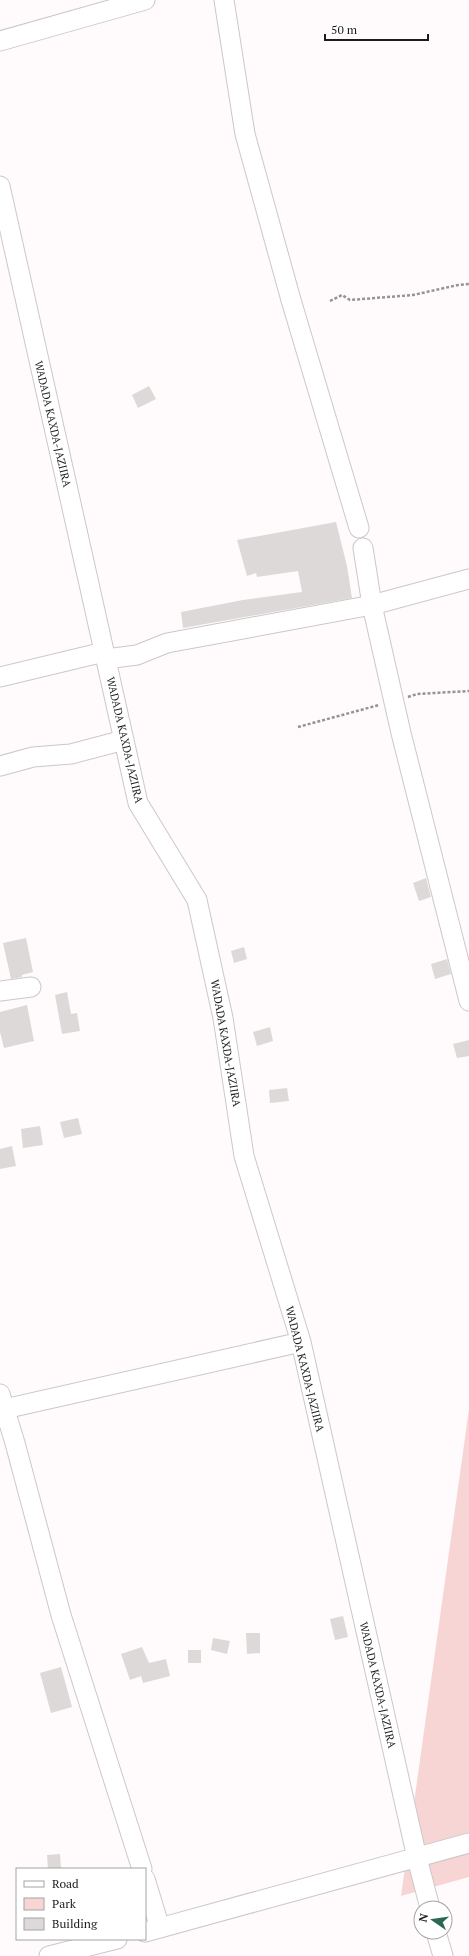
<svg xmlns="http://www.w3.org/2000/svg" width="469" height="1956" font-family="'PT Serif',serif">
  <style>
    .green { fill: #f7d5d5 }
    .building { fill: #ddd9d9 }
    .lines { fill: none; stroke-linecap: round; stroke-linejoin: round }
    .minor-casing { stroke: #ccc8c8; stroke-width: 21 }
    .path { stroke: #979394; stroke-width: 2.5; stroke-dasharray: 3 2; stroke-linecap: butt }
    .minor { stroke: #fff; stroke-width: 19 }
    .labels { text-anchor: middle; stroke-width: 3.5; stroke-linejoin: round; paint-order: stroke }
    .street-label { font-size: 11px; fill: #1c1b1b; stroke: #fff }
  </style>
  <rect width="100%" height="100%" fill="#fffafb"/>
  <!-- green -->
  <path class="green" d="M 469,1409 L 469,1877 L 401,1896 Z"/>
  <!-- building -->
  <path class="building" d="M 149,386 L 156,399 L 138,408 L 132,395 Z
    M 336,522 L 347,566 L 352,598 L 183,628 L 181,612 L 243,600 L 302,592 L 298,571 L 257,577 L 256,573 L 247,576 L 237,540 Z
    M 426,878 L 431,897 L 419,901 L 413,883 Z
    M 26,938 L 33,972 L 22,975 L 22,977 L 11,979 L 3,943 Z
    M 244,947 L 247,959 L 234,963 L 231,951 Z
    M 447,959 L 451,974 L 435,979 L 431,964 Z
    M 67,992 L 71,1014 L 77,1013 L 80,1031 L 62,1034 L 55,995 Z
    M 27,1005 L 34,1041 L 4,1048 L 0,1032 L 0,1012 Z
    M 270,1027 L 273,1041 L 257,1046 L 253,1032 Z
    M 469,1040 L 469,1056 L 457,1058 L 453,1044 Z
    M 287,1088 L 289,1101 L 270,1103 L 269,1090 Z
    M 78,1118 L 82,1134 L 64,1138 L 60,1122 Z
    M 40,1126 L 43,1145 L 23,1148 L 21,1129 Z
    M 12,1146 L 16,1166 L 0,1169 L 0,1149 Z
    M 343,1616 L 348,1637 L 335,1640 L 330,1619 Z
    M 246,1633 L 260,1633 L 260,1653 L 247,1654 Z
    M 213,1638 L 230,1641 L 227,1654 L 211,1650 Z
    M 142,1647 L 149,1663 L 166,1659 L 170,1676 L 143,1683 L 141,1676 L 130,1680 L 121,1654 Z
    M 188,1650 L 201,1650 L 201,1663 L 188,1663 Z
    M 61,1667 L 72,1707 L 51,1713 L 40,1673 Z
    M 60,1854 L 61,1869 L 48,1869 L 47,1855 Z"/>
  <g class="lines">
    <defs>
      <path id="minor" d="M 224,0 L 245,134 L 291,300 L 359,528
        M 0,41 L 145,0
        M 0,186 L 138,803 L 197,900 L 223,1018 L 244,1156 L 301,1342 L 417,1858 L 430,1908
        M 363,548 L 372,605 L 401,733 L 469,1001
        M 106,659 L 137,655 L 167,643 L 372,605 L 469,579
        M 0,677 L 104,652
        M 0,766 L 33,757 L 71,754 L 124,740
        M 0,991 L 31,987
        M 0,1394 L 15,1443 L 61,1615 L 142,1869
        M 0,1410 L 301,1342
        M 145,1879 L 160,1928
        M 145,1932 L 469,1843
        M 436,1932 L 443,1956
        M 49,1956 L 117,1939"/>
    </defs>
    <!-- minor casing -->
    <use href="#minor" class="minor-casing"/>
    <!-- path -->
    <path class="path" d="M 330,301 L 342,295 L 350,300 L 413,295 L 458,285 L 469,284
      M 408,697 L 417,694 L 469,691
      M 298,727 L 379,705"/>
    <!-- minor -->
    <use href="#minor" class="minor"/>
  </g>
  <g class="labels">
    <!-- street labels -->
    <g class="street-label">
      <text transform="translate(53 424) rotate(77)" y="4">WADADA KAXDA-JAZIIRA</text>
      <text transform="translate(125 740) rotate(77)" y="4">WADADA KAXDA-JAZIIRA</text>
      <text transform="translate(226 1043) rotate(80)" y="4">WADADA KAXDA-JAZIIRA</text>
      <text transform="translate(305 1369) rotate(76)" y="4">WADADA KAXDA-JAZIIRA</text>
      <text transform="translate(378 1685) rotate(77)" y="4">WADADA KAXDA-JAZIIRA</text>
    </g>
  </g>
  <!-- legend -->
  <rect x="16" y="1868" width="130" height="72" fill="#ffffff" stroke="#a4a4a4"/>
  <rect x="24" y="1881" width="20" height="6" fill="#ffffff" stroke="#a4a4a4"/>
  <text x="52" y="1888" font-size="12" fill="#1c1b1b">Road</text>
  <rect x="24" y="1898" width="20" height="12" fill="#f7d5d5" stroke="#a4a4a4"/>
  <text x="52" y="1908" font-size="12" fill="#1c1b1b">Park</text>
  <rect x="24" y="1918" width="20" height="12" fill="#ddd9d9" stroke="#a4a4a4"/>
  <text x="52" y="1928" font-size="12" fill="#1c1b1b">Building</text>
  <!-- north arrow -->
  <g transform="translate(433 1920) rotate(283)"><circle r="19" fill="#ffffff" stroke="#a4a4a4"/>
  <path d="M0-3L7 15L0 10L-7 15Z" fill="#2b6751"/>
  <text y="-6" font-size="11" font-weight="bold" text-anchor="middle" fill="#1c1b1b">N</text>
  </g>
  <!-- scale -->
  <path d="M325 34v6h103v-6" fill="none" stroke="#1c1b1b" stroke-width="2"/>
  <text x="331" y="34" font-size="12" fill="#1c1b1b" stroke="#ffffff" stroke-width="3" paint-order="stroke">50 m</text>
</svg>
